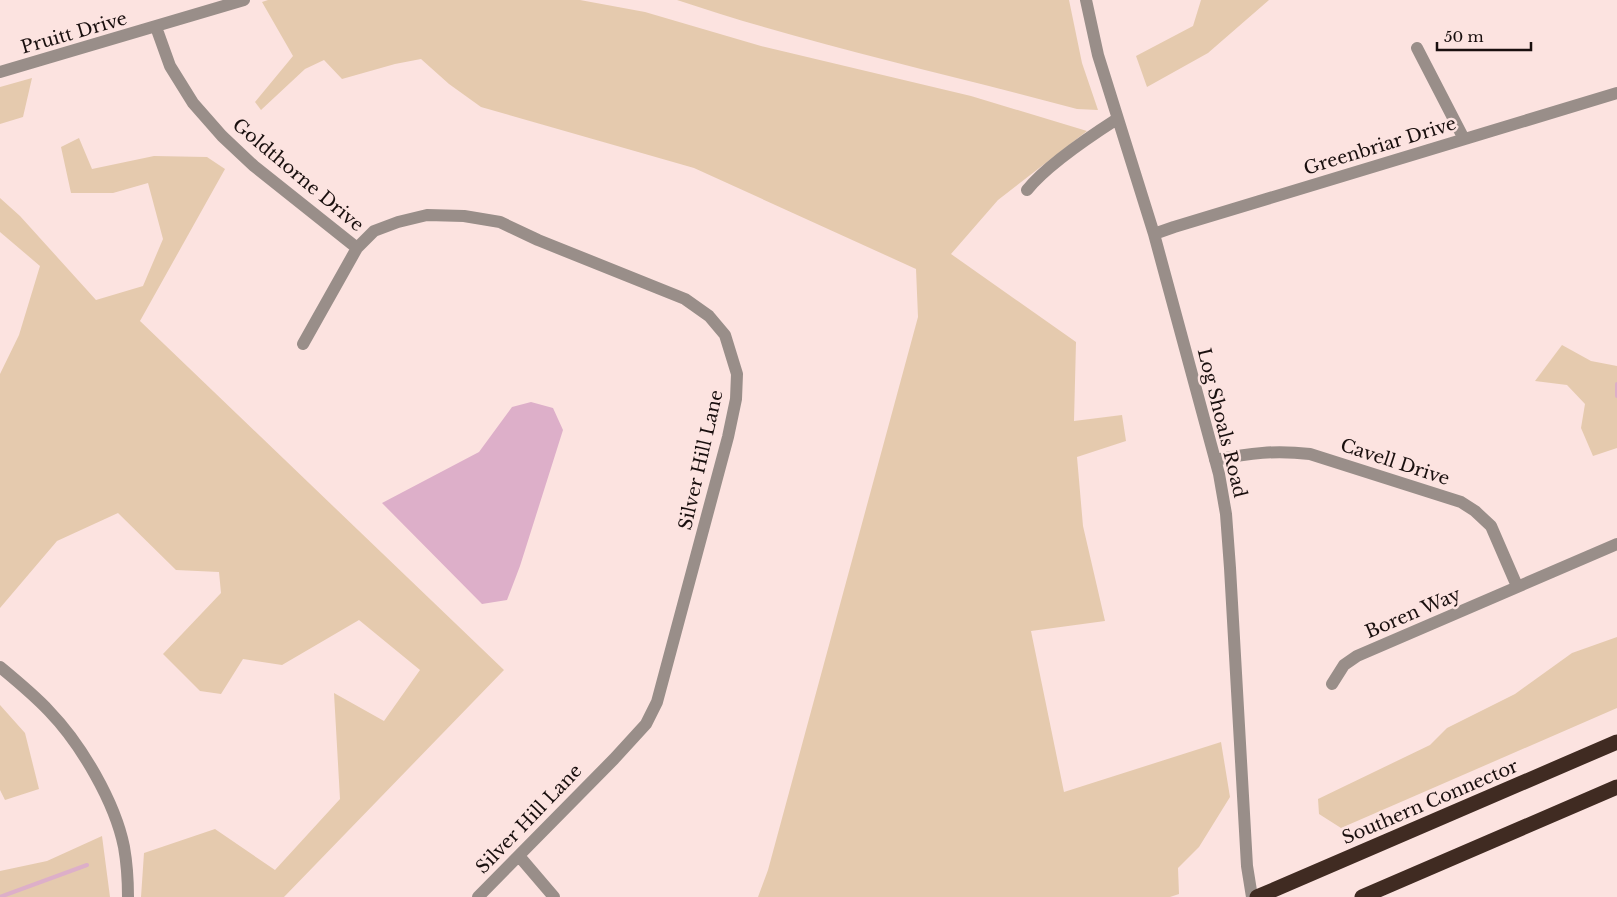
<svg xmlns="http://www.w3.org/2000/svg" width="1617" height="897" font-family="'Libre Baskerville',serif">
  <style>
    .green { fill: #e5caae }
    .water { fill: #ddafc9 }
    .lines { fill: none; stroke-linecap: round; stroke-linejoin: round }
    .stream { stroke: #ddafc9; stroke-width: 4 }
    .minor { stroke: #998e89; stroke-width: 12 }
    .highway { stroke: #402b22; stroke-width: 15 }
    .labels { text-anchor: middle; stroke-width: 5; stroke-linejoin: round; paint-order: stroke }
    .street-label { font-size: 18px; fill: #190f0e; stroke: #fce3e0 }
  </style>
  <rect width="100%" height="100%" fill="#fce3e0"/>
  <!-- green -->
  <path class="green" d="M 268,0 L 580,0 L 645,12 L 761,46 L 971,96 L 1087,131 L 998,200 L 951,254 L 1076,342 L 1074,421 L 1122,415 L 1126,441 L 1077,457 L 1083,526 L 1105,621 L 1031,631 L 1064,792 L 1221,742 L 1230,797 L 1199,847 L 1178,868 L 1179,894 L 1170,897 L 758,897 L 768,870 L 918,317 L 916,269 L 694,168 L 481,107 L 449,84 L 421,59 L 395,64 L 342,79 L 324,60 L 305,69 L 261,110 L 255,102 L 293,56 L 262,2 Z
    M 677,0 L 1069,0 L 1082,63 L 1098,110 L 1077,109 C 944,73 808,44 677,0 Z
    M 1201,0 L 1269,0 L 1208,53 L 1147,87 L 1136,56 L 1193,26 Z
    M 32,78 L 23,117 L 0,124 L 0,87 Z
    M 79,138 L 92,169 L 154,156 L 207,157 L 225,169 L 140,321 L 504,670 L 284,897 L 141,897 L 144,853 L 215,829 L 275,870 L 340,799 L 334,693 L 384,721 L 420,670 L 359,620 L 282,665 L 243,659 L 221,694 L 200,691 L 163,654 L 221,593 L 219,572 L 176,570 L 118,513 L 57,541 L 0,608 L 0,374 L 19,335 L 40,266 L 0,232 L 0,198 L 20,216 L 96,300 L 143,286 L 163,239 L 148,183 L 113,193 L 71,193 L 61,147 Z
    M 1562,345 L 1591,361 L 1617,366 L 1617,448 L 1593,456 L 1581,428 L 1585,404 L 1567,385 L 1535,381 Z
    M 1617,637 L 1617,708 L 1341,828 L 1319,814 L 1318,799 L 1430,745 L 1447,728 L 1515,694 L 1572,653 Z
    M 0,705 L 25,733 L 39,789 L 5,800 L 0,790 Z
    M 102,836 L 110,897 L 0,897 L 0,871 L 47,861 Z"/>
  <!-- water -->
  <path class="water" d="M 531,402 L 553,408 L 563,430 L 520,566 L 507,600 L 482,604 L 382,503 L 479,452 L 512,407 Z"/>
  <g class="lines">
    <!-- stream -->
    <path class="stream" d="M 1617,384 L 1617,396
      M 0,897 L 87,865"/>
    <!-- minor -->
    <path class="minor" d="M 1086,0 L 1098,55 L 1154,234 L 1219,474 L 1226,514 L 1230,568 L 1247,866 L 1252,897
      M 156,27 L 170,66 L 193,103 L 222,136 L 254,166 L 357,248
      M 1417,48 L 1464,139
      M 0,72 L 244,0
      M 1027,190 C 1047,165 1089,137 1117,119
      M 1154,234 L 1174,227 L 1617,93
      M 303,344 L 357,248 L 374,231 L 398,222 L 427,215 L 464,216 L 500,222 L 538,240 L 685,299 L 709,316 L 725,335 L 737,374 L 736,399 L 728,437 L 657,702 L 646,724 L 614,759 L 478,897
      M 1215,460 C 1250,453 1275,450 1310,454 L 1461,502 L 1475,511 L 1491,526 L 1517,586
      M 0,667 C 17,681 34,695 49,711 C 81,744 115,802 124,847 C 127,864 128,880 128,897
      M 1332,684 L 1344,665 L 1357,656 L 1617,544
      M 519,856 L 554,897"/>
    <!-- highway -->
    <path class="highway" d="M 1257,897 L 1617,742
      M 1362,897 L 1617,787"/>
  </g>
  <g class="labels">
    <!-- street labels -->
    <g class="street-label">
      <text transform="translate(74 33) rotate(-16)" y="6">Pruitt Drive</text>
      <text transform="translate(1380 146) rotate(-17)" y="6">Greenbriar Drive</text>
      <text transform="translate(298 175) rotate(40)" y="6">Goldthorne Drive</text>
      <text transform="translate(1222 423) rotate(76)" y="6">Log Shoals Road</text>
      <text transform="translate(701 460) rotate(-77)" y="6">Silver Hill Lane</text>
      <text transform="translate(1395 462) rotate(18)" y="6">Cavell Drive</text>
      <text transform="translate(1413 613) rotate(-23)" y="6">Boren Way</text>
      <text transform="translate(1430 802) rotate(-23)" y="6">Southern Connector</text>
      <text transform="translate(529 819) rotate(-46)" y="6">Silver Hill Lane</text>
    </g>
  </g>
  <!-- scale -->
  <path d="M1437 42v8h94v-8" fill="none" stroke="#190f0e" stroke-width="2.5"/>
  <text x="1444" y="42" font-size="15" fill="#190f0e" stroke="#fce3e0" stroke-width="4" paint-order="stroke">50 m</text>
</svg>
